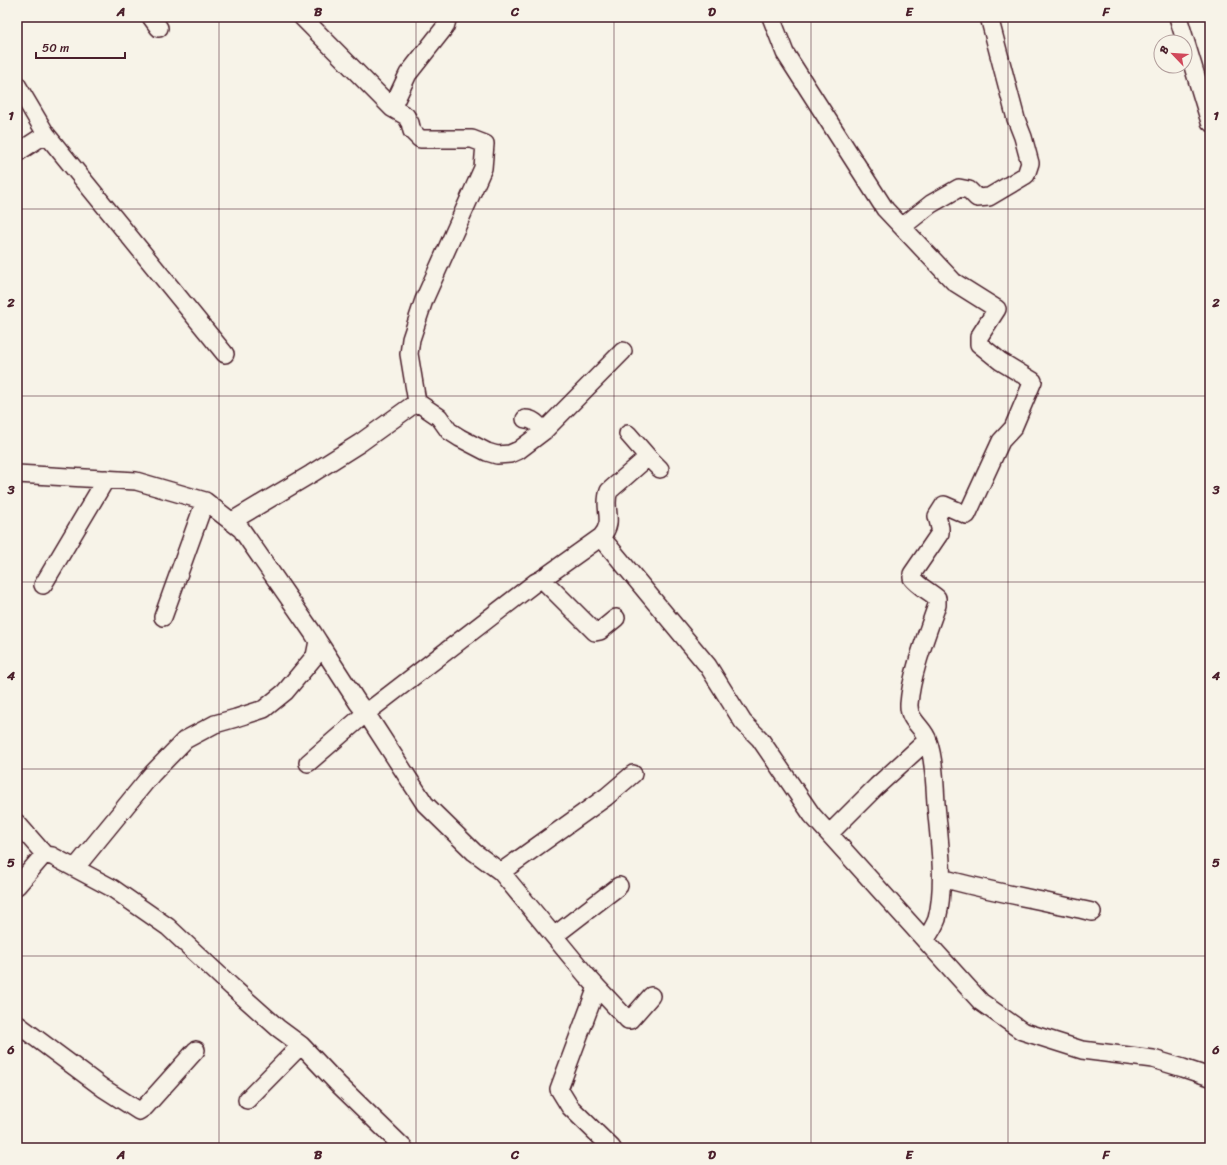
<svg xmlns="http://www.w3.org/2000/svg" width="1227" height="1165" font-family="Sriracha,sans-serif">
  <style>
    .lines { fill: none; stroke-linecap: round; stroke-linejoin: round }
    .minor-casing { stroke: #4a1f2b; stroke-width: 20 }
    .minor { stroke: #f7f3e8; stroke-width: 17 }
    .grid { fill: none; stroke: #4a1f2b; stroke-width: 1; stroke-opacity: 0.55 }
    .neatline { fill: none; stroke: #4a1f2b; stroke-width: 1.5 }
    .grid-label { font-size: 13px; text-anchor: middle; font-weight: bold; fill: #4a1f2b }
  </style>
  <rect width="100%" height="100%" fill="#f7f3e8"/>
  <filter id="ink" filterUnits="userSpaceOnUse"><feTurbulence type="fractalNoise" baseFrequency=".025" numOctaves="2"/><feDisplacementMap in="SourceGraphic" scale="8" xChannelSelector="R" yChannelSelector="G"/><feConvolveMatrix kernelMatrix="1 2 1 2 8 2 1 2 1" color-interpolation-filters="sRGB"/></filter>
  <g filter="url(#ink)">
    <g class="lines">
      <defs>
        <path id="minor" d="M 151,17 L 159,28
          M 771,17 L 785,53 L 885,209 L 954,282 L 997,309 L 979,337 L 979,344 L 1000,361 L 1033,381 L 1013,428 L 1001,441 L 967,515 L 944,505 L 937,516 L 940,528 L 940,533 L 912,574 L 912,578 C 918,586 929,591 937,598 L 937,605 C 927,634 911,674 909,704 C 908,721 924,727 928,741 C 934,758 935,785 936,804 C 939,840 946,883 937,919 C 934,927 930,933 925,940
          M 1178,17 L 1210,122
          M 17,85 L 46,134 L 225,354
          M 392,108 L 408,74 L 445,27 L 448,17
          M 17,153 L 46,134
          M 902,227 L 931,204 L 959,188 L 969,190 L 977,198 L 989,197 L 1026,175 L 1030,163 L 1023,137 L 1016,119 L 989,17
          M 417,402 L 439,417 L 449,431 L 460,438 L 487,452 L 497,455 L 510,454 L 519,450 L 544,431 L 623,351
          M 525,419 C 534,419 538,425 544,431
          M 648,457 L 660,469
          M 17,474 L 136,481 L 205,501 L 241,529 L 313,633 L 318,641 L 315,656 L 285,692 L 264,709 L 236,718 L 215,724 L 185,740 L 152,774 L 76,867
          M 232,521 L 311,474 L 360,443 L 417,402 L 409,354 L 411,339 L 424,300 L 483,168 L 485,144 L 472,139 L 420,139 L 412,131 L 410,123 L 406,116 L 392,108 L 302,17
          M 601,537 L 708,666 L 743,722 L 760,739 L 812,815 L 981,1002 L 1022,1031 L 1082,1050 L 1153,1059 L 1183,1068 L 1210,1077
          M 542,579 L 601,537 C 616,521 602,508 609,491 L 648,457 L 628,434
          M 43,585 L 106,479
          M 163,617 L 205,501
          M 318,641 L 358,703 L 366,713 L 425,804 L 474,852 L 501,872 L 586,975 L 597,987 L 559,1089 L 570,1107 L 612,1148
          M 308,763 L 366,713 L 536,582 L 542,579 L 595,632 L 600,631 L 616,618
          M 17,823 L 45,855
          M 829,834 L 877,786 L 923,744
          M 501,872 L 606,797 L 633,774
          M 942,878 C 991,892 1042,900 1092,912
          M 17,886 L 41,858 L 45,855 L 52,856 L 112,888 L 168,927 L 232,987 L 278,1028 L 301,1045 L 338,1084 L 404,1148
          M 554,936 L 619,886
          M 597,987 L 628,1020 L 630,1020 L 651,996
          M 17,1024 L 103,1088 L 139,1111 L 145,1107 L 196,1050
          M 247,1100 L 301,1045"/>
      </defs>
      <!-- minor casing -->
      <use href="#minor" class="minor-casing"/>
      <!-- minor -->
      <use href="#minor" class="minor"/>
    </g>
  </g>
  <!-- grid -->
  <path class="grid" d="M 219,17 L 219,1148M 416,17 L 416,1148M 614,17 L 614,1148M 811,17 L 811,1148M 1008,17 L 1008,1148M 17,209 L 1210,209M 17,396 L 1210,396M 17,582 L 1210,582M 17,769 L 1210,769M 17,956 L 1210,956"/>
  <!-- margin -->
  <rect width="1227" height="1165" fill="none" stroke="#f7f3e8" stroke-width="44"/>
  <!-- north arrow -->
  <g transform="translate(1173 54) rotate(295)"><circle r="19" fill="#f7f3e8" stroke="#b29e9c"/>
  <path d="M0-3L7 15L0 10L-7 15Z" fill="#d1495b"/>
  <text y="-6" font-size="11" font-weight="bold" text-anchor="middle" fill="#4a1f2b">B</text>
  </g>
  <!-- scale -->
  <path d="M36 52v6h89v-6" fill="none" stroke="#4a1f2b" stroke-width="2"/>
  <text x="42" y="52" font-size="12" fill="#4a1f2b" stroke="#f7f3e8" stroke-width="3" paint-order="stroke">50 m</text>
  <rect x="22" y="22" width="1183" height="1121" class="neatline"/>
  <g class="grid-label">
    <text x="121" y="16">A</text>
    <text x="318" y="16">B</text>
    <text x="515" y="16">C</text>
    <text x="712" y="16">D</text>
    <text x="909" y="16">E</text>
    <text x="1106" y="16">F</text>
    <text x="11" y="120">1</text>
    <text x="1216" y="120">1</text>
    <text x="11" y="307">2</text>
    <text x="1216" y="307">2</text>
    <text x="11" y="494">3</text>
    <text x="1216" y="494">3</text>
    <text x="11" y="680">4</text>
    <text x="1216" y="680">4</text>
    <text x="11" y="867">5</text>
    <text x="1216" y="867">5</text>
    <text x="11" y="1054">6</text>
    <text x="1216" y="1054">6</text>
    <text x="121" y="1159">A</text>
    <text x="318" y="1159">B</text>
    <text x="515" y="1159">C</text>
    <text x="712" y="1159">D</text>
    <text x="909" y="1159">E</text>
    <text x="1106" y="1159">F</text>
  </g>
</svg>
